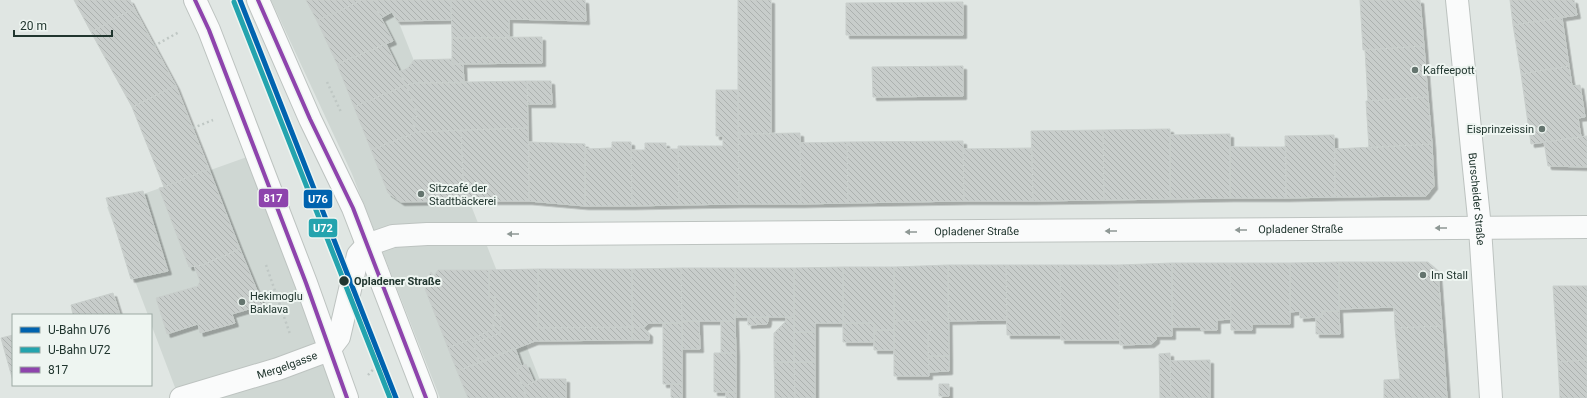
<svg xmlns="http://www.w3.org/2000/svg" width="1587" height="398" font-family="Roboto,sans-serif">
  <style>
    .built { fill: #cfd7d3 }
    .building { fill: url(#building-back-hatch); stroke: #c9cfcc; filter: url(#shadow) }
    .lines { fill: none; stroke-linecap: round; stroke-linejoin: round }
    .street-casing { stroke: #bdc3c0; stroke-width: 24 }
    .secondary-casing { stroke: #bdc3c0; stroke-width: 24 }
    .path { stroke: #bfc7c4; stroke-width: 2.5; stroke-dasharray: 2 3; stroke-linecap: butt }
    .street { stroke: #fafbfb; stroke-width: 22 }
    .secondary { stroke: #fafbfb; stroke-width: 22 }
    .bus-1-casing { stroke: #eef5f1; stroke-width: 7 }
    .bus-1 { stroke: #8e44ad; stroke-width: 4 }
    .metro-1-casing { stroke: #eef5f1; stroke-width: 8 }
    .metro-2-casing { stroke: #eef5f1; stroke-width: 8 }
    .metro-1 { stroke: #0063af; stroke-width: 5 }
    .metro-2 { stroke: #24a4ae; stroke-width: 5 }
    .oneway { fill: #8e9895 }
    .poi-dot { fill: #64746e; stroke: #eef5f1; stroke-width: 1.5 }
    .stop-dot { fill: #21362f; stroke: #eef5f1; stroke-width: 1.5 }
    .labels { text-anchor: middle; stroke-width: 4; stroke-linejoin: round; paint-order: stroke }
    .poi-label { font-size: 11px; fill: #21362f; stroke: #eef5f1; text-anchor: start }
    .street-label { font-size: 11px; fill: #21362f; stroke: #eef5f1 }
    .stop-label { font-size: 11px; font-weight: bold; fill: #21362f; stroke: #eef5f1; text-anchor: start }
    .line-badge { stroke: #eef5f1; stroke-width: 1.5 }
    .badge-label { font-size: 11px; text-anchor: middle; font-weight: bold; fill: #fff }
  </style>
  <defs>
    <pattern id="building-back-hatch" width="6" height="6" patternUnits="userSpaceOnUse"><rect width="6" height="6" fill="#c8cdcb"/><path d="M-1 5l2 2M0 0l6 6M5-1l2 2" fill="none" stroke="#acb1af"/></pattern>
    <filter id="shadow"><feDropShadow dx="3.5" dy="3.5" stdDeviation="0" flood-color="#0004"/></filter>
  </defs>
  <rect width="100%" height="100%" fill="#e0e6e3"/>
  <!-- built -->
  <path class="built" d="M 271,0 L 390,0 L 547,398 L 440,398 L 352,174 Z
    M 247,157 L 337,398 L 179,398 L 151,324 L 151,315 L 148,315 L 107,207 Z"/>
  <!-- building -->
  <path class="building" d="M 74,0 L 130,0 L 134,8 L 91,32 Z
    M 306,0 L 362,0 L 317,21 Z
    M 362,0 L 372,0 L 393,41 L 337,64 L 317,21 Z
    M 372,0 L 451,0 L 451,20 L 397,21 L 392,12 L 381,18 Z
    M 451,0 L 585,0 L 586,21 L 509,19 L 509,38 L 452,38 Z
    M 738,0 L 771,0 L 771,134 L 738,134 Z
    M 1360,0 L 1420,0 L 1424,46 L 1363,50 Z
    M 1510,0 L 1574,0 L 1577,15 L 1513,25 Z
    M 963,2 L 963,35 L 846,35 L 846,3 Z
    M 134,8 L 176,86 L 132,107 L 91,32 Z
    M 1562,18 L 1569,66 L 1521,74 L 1513,25 Z
    M 542,37 L 542,63 L 452,64 L 452,38 Z
    M 386,44 L 406,85 L 354,107 L 337,64 Z
    M 1424,46 L 1428,97 L 1368,101 L 1365,50 Z
    M 452,59 L 452,64 L 463,64 L 464,83 L 414,83 L 406,85 L 399,72 L 408,68 L 414,60 Z
    M 963,66 L 963,96 L 873,97 L 872,67 Z
    M 1569,66 L 1572,86 L 1580,85 L 1585,117 L 1578,118 L 1581,137 L 1531,144 L 1521,74 Z
    M 527,81 L 551,81 L 552,104 L 528,104 Z
    M 527,81 L 528,128 L 417,132 L 411,120 L 418,116 L 406,85 L 414,83 Z
    M 406,85 L 418,116 L 411,120 L 417,132 L 371,150 L 354,107 Z
    M 176,86 L 209,169 L 164,187 L 132,107 Z
    M 716,90 L 738,90 L 739,204 L 679,205 L 678,146 L 723,146 L 723,136 L 716,136 Z
    M 1428,97 L 1432,144 L 1369,148 L 1366,101 Z
    M 528,128 L 529,201 L 464,201 L 461,130 Z
    M 1170,129 L 1170,199 L 1104,200 L 1103,130 Z
    M 461,130 L 464,201 L 401,202 L 388,193 L 371,150 L 417,132 Z
    M 1103,130 L 1104,200 L 1033,201 L 1031,131 Z
    M 800,133 L 801,204 L 739,204 L 738,134 Z
    M 1230,134 L 1230,198 L 1170,199 L 1170,135 Z
    M 1334,135 L 1335,197 L 1286,198 L 1285,136 Z
    M 1587,136 L 1587,167 L 1548,166 L 1544,142 Z
    M 963,141 L 964,201 L 848,203 L 847,142 Z
    M 529,142 L 585,144 L 585,206 L 529,201 Z
    M 612,142 L 631,142 L 632,206 L 585,206 L 585,149 L 612,148 Z
    M 847,142 L 848,203 L 801,204 L 800,143 Z
    M 645,143 L 666,143 L 666,149 L 678,149 L 679,205 L 632,206 L 631,150 L 645,150 Z
    M 1432,144 L 1434,186 L 1426,196 L 1335,197 L 1335,149 Z
    M 1230,147 L 1286,147 L 1286,198 L 1230,198 Z
    M 1032,148 L 1033,201 L 964,201 L 963,149 Z
    M 209,169 L 240,249 L 202,265 L 189,267 L 159,188 L 164,187 Z
    M 143,191 L 168,271 L 131,279 L 106,198 Z
    M 240,249 L 263,305 L 232,314 L 235,323 L 200,333 L 198,324 L 167,334 L 156,298 L 198,286 L 200,281 L 194,266 L 202,265 Z
    M 1339,262 L 1428,262 L 1438,271 L 1442,326 L 1395,328 L 1394,307 L 1339,309 Z
    M 1339,262 L 1339,311 L 1322,311 L 1322,317 L 1300,318 L 1300,311 L 1290,312 L 1290,263 Z
    M 1172,263 L 1172,336 L 1156,336 L 1156,340 L 1151,344 L 1120,345 L 1119,265 Z
    M 1172,263 L 1230,263 L 1231,319 L 1217,320 L 1217,330 L 1201,330 L 1201,327 L 1172,327 Z
    M 1230,263 L 1290,263 L 1290,324 L 1252,324 L 1252,330 L 1231,330 Z
    M 948,265 L 949,356 L 928,356 L 928,334 L 935,324 L 929,320 L 894,321 L 894,267 Z
    M 948,265 L 1006,265 L 1007,320 L 948,321 Z
    M 1006,265 L 1060,265 L 1061,335 L 1007,335 Z
    M 1060,265 L 1119,265 L 1120,340 L 1061,340 Z
    M 843,267 L 894,267 L 894,330 L 874,330 L 874,323 L 843,323 Z
    M 843,267 L 843,323 L 815,323 L 815,332 L 794,332 L 794,268 Z
    M 681,268 L 735,268 L 735,321 L 682,321 Z
    M 681,268 L 682,323 L 649,323 L 643,328 L 632,327 L 632,269 Z
    M 735,268 L 794,268 L 794,317 L 735,317 Z
    M 538,269 L 632,269 L 632,327 L 538,328 Z
    M 538,269 L 538,328 L 632,327 L 632,340 L 535,341 L 480,363 L 473,344 L 500,333 L 501,315 L 495,315 L 495,297 L 489,297 L 489,270 Z
    M 438,270 L 489,270 L 489,297 L 495,297 L 495,318 L 491,320 L 495,329 L 448,348 L 425,289 L 428,285 L 425,282 L 431,272 L 434,276 Z
    M 1553,286 L 1587,286 L 1587,360 L 1558,362 Z
    M 113,293 L 120,315 L 73,315 L 71,305 Z
    M 1322,311 L 1339,311 L 1340,334 L 1316,334 L 1316,317 L 1322,317 Z
    M 495,315 L 501,315 L 500,333 L 495,329 L 491,320 L 495,318 Z
    M 748,317 L 768,317 L 768,321 L 767,324 L 748,325 Z
    M 786,317 L 794,317 L 794,362 L 774,362 L 774,333 L 786,321 Z
    M 929,320 L 935,324 L 928,334 L 929,376 L 894,376 L 894,321 Z
    M 682,321 L 699,321 L 700,349 L 682,349 Z
    M 721,321 L 735,321 L 736,353 L 721,353 Z
    M 663,323 L 682,323 L 682,384 L 663,384 Z
    M 843,323 L 874,323 L 874,342 L 843,342 Z
    M 1442,326 L 1447,398 L 1384,398 L 1384,380 L 1400,379 L 1395,328 Z
    M 632,327 L 643,328 L 649,333 L 649,340 L 632,340 Z
    M 495,329 L 500,333 L 473,344 L 480,363 L 457,371 L 448,348 Z
    M 874,330 L 894,330 L 894,350 L 874,350 Z
    M 794,332 L 815,332 L 815,362 L 794,362 Z
    M 13,335 L 13,381 L 1,338 Z
    M 515,348 L 522,367 L 516,369 L 527,398 L 468,398 L 457,371 Z
    M 714,353 L 736,353 L 736,392 L 714,392 Z
    M 1170,353 L 1171,398 L 1160,398 L 1159,354 Z
    M 928,356 L 949,356 L 949,371 L 929,372 Z
    M 1210,360 L 1210,398 L 1171,398 L 1170,361 Z
    M 1587,360 L 1587,398 L 1560,398 L 1558,362 Z
    M 774,362 L 794,362 L 795,398 L 775,398 Z
    M 794,362 L 815,362 L 815,398 L 795,398 Z
    M 526,364 L 534,382 L 522,387 L 516,369 Z
    M 540,379 L 566,379 L 566,398 L 527,398 L 522,387 Z
    M 671,384 L 682,384 L 682,398 L 673,398 L 671,397 Z
    M 939,384 L 949,384 L 949,396 L 939,396 Z
    M 726,392 L 736,392 L 736,398 L 726,398 Z"/>
  <g class="lines">
    <defs>
      <g id="street">
        <path id="s1" d="M 1457,0 L 1480,228 L 1491,398"/>
        <path id="s2" d="M 181,398 L 278,369 L 329,350 L 339,337 L 358,255 L 367,245 L 393,236 L 427,234 L 552,234 L 1587,227"/>
      </g>
      <path id="secondary" d="M 195,0 L 209,30 L 306,283 L 347,398
        M 258,0 L 310,119 L 353,208 L 426,398"/>
    </defs>
    <!-- street casing -->
    <use href="#street" class="street-casing"/>
    <!-- secondary casing -->
    <use href="#secondary" class="secondary-casing"/>
    <!-- path -->
    <path class="path" d="M 154,46 L 179,32
      M 327,82 L 341,112
      M 193,128 L 213,120
      M 266,265 L 290,334
      M 368,375 L 381,361"/>
    <!-- street -->
    <use href="#street" class="street"/>
    <!-- secondary -->
    <use href="#secondary" class="secondary"/>
    <defs>
      <path id="bus-1" d="M 195,0 L 209,30 L 306,283 L 347,398
        M 258,0 L 310,119 L 353,208 L 426,398"/>
    </defs>
    <!-- bus-1 casing -->
    <use href="#bus-1" class="bus-1-casing"/>
    <!-- bus-1 -->
    <use href="#bus-1" class="bus-1"/>
    <defs>
      <path id="metro-1" d="M 240,0 L 396,398"/>
      <path id="metro-2" d="M 234,2 L 390,398"/>
    </defs>
    <!-- metro-1 casing -->
    <use href="#metro-1" class="metro-1-casing"/>
    <!-- metro-2 casing -->
    <use href="#metro-2" class="metro-2-casing"/>
    <!-- metro-1 -->
    <use href="#metro-1" class="metro-1"/>
    <!-- metro-2 -->
    <use href="#metro-2" class="metro-2"/>
  </g>
  <!-- one-way arrows -->
  <defs><path id="oneway-solid" d="M-6-.8H1V-3.2L6.5 0L1 3.2V.8H-6Z"/></defs>
  <g class="oneway">
    <use href="#oneway-solid" transform="translate(1441 228) rotate(180)"/>
    <use href="#oneway-solid" transform="translate(1241 230) rotate(180)"/>
    <use href="#oneway-solid" transform="translate(1111 231) rotate(180)"/>
    <use href="#oneway-solid" transform="translate(911 232) rotate(180)"/>
    <use href="#oneway-solid" transform="translate(513 234) rotate(-180)"/>
  </g>
  <!-- markers -->
  <g class="poi-dot">
    <circle cx="1415" cy="70" r="4"/>
    <circle cx="1542" cy="129" r="4"/>
    <circle cx="421" cy="194" r="4"/>
    <circle cx="1423" cy="275" r="4"/>
    <circle cx="242" cy="302" r="4"/>
  </g>
  <circle class="stop-dot" cx="344" cy="281" r="5.5"/>
  <g class="labels">
    <!-- poi labels -->
    <g class="poi-label">
      <text x="1423" y="74">Kaffeepott</text>
      <text x="1534" y="133" text-anchor="end">Eisprinzeissin</text>
      <text x="429" y="192">Sitzcafé der<tspan x="429" dy="13">Stadtbäckerei</tspan></text>
      <text x="1431" y="279">Im Stall</text>
      <text x="250" y="300">Hekimoglu<tspan x="250" dy="13">Baklava</tspan></text>
    </g>
    <!-- street labels -->
    <g class="street-label">
      <text dy="4" stroke="none"><textPath href="#s1" startOffset="200">Burscheider Straße</textPath></text>
      <text dy="4" stroke="none"><textPath href="#s2" startOffset="1205">Opladener Straße</textPath></text>
      <text dy="4" stroke="none"><textPath href="#s2" startOffset="881">Opladener Straße</textPath></text>
      <text dy="4" stroke="none"><textPath href="#s2" startOffset="111">Mergelgasse</textPath></text>
    </g>
    <!-- stop labels -->
    <g class="stop-label">
      <text x="354" y="285">Opladener Straße</text>
    </g>
  </g>
  <g class="line-badge">
    <rect x="258" y="188" width="31" height="20" rx="4" fill="#8e44ad"/>
    <rect x="303" y="189" width="30" height="20" rx="4" fill="#0063af"/>
    <rect x="308" y="218" width="30" height="20" rx="4" fill="#24a4ae"/>
  </g>
  <g class="badge-label">
    <text x="273" y="202">817</text>
    <text x="318" y="203">U76</text>
    <text x="323" y="232">U72</text>
  </g>
  <!-- legend -->
  <rect x="12" y="314" width="140" height="72" fill="#eef5f1" stroke="#9ca9a3"/>
  <rect x="20" y="327" width="20" height="6" fill="#0063af" stroke="#9ca9a3"/>
  <text x="48" y="334" font-size="12" fill="#21362f">U-Bahn U76</text>
  <rect x="20" y="347" width="20" height="6" fill="#24a4ae" stroke="#9ca9a3"/>
  <text x="48" y="354" font-size="12" fill="#21362f">U-Bahn U72</text>
  <rect x="20" y="367" width="20" height="6" fill="#8e44ad" stroke="#9ca9a3"/>
  <text x="48" y="374" font-size="12" fill="#21362f">817</text>
  <!-- scale -->
  <path d="M14 30v6h98v-6" fill="none" stroke="#21362f" stroke-width="2"/>
  <text x="20" y="30" font-size="12" fill="#21362f" stroke="#eef5f1" stroke-width="3" paint-order="stroke">20 m</text>
</svg>
